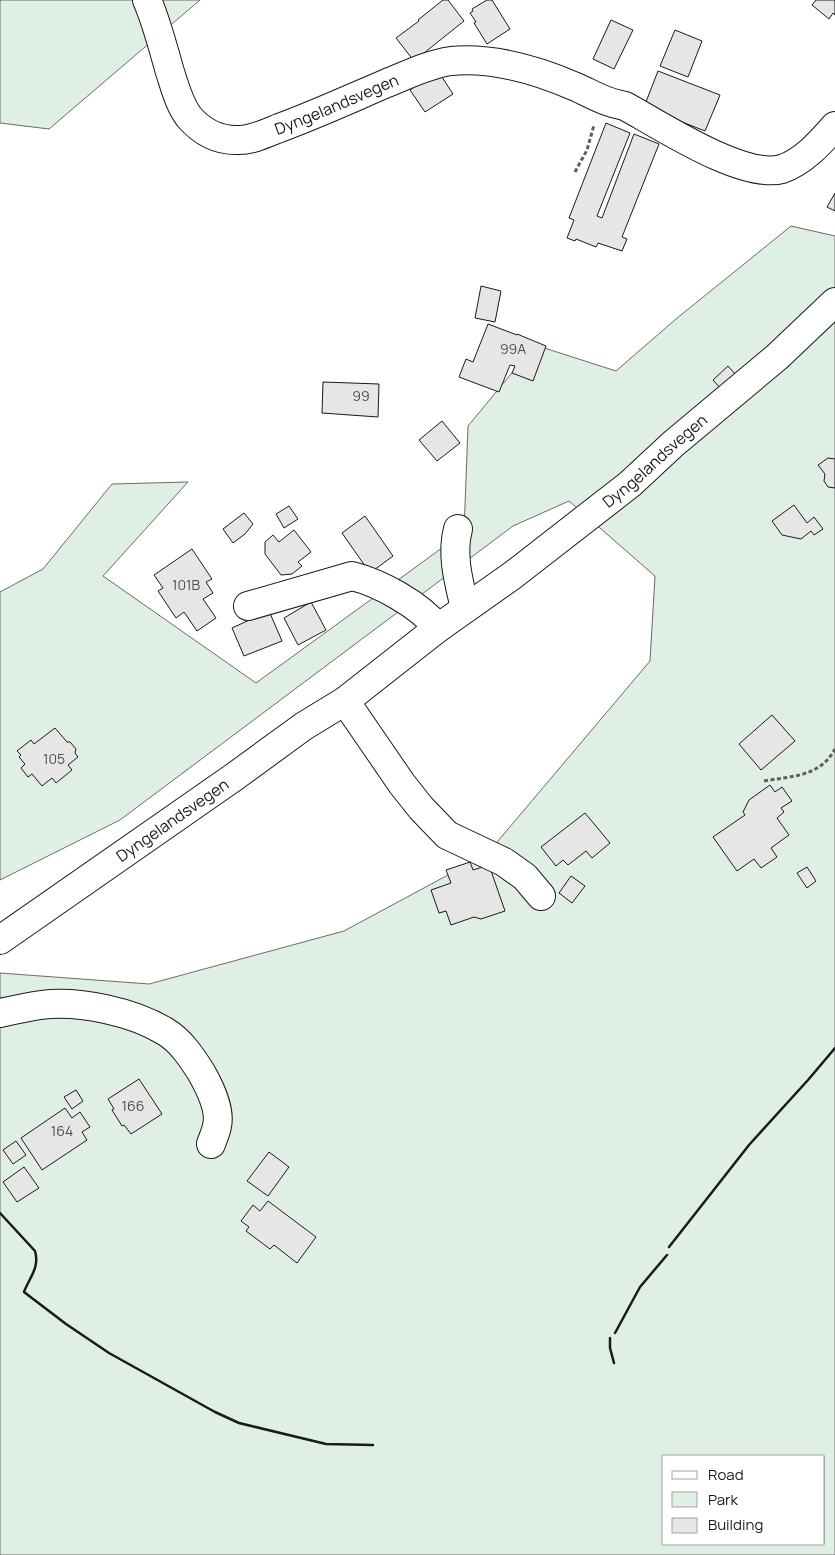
<svg xmlns="http://www.w3.org/2000/svg" width="835" height="1555" font-family="Manrope,sans-serif">
  <style>
    .green { fill: #e0efe3; stroke: #6a6a6a; fill-rule: evenodd }
    .building { fill: #e6e6e6; stroke: #1a1a1a }
    .lines { fill: none; stroke-linecap: round; stroke-linejoin: round }
    .minor-casing { stroke: #1a1a1a; stroke-width: 30 }
    .path { stroke: #5f5f5f; stroke-width: 3; stroke-dasharray: 4 2.5; stroke-linecap: butt }
    .minor { stroke: #fff; stroke-width: 28 }
    .wall { stroke: #1a1a1a; stroke-width: 2.5 }
    .labels { text-anchor: middle; stroke-width: 4; stroke-linejoin: round; paint-order: stroke }
    .number-label { font-size: 14px; fill: #4d4d4d }
    .street-label { font-size: 16px; fill: #1a1a1a; stroke: #fff }
  </style>
  <rect width="100%" height="100%" fill="#fff"/>
  <!-- green -->
  <path class="green" d="M 0,0 L 200,0 L 49,129 L 0,123 Z
    M 791,226 L 835,236 L 835,1555 L 0,1555 L 0,973 L 149,984 L 344,931 L 487,854 L 650,661 L 655,576 L 569,501 L 513,526 L 120,820 L 0,880 L 0,592 L 43,569 L 112,484 L 188,482 L 103,576 L 256,683 L 464,532 L 468,426 L 535,345 L 616,371 L 676,319 ZM 664,1456 L 824,1456 L 824,1544 L 664,1544 Z"/>
  <!-- building -->
  <path class="building" d="M 443,0 L 448,0 L 464,21 L 414,61 L 396,38 L 419,21 L 418,20 Z
    M 487,0 L 492,0 L 510,29 L 487,44 L 474,23 L 476,22 L 470,13 L 473,11 L 472,9 Z
    M 816,0 L 835,0 L 835,15 L 833,13 L 829,19 L 812,5 Z
    M 611,20 L 633,30 L 614,69 L 593,59 Z
    M 675,30 L 702,41 L 688,77 L 660,66 Z
    M 438,71 L 453,94 L 425,112 L 410,90 Z
    M 658,71 L 720,95 L 705,131 L 644,107 Z
    M 606,123 L 630,133 L 597,216 L 602,218 L 634,134 L 659,144 L 622,237 L 627,239 L 622,251 L 598,243 L 596,247 L 576,239 L 575,241 L 567,238 L 574,220 L 569,218 Z
    M 835,193 L 835,211 L 827,207 Z
    M 481,286 L 501,291 L 495,322 L 475,318 Z
    M 488,324 L 517,335 L 517,334 L 546,346 L 533,381 L 512,373 L 515,366 L 510,365 L 499,392 L 459,377 L 466,359 L 473,362 Z
    M 728,366 L 736,375 L 721,389 L 713,380 Z
    M 323,382 L 379,384 L 378,417 L 322,413 Z
    M 442,421 L 460,443 L 437,461 L 419,440 Z
    M 828,458 L 835,459 L 835,488 L 828,487 L 824,481 L 825,474 L 818,465 Z
    M 794,505 L 807,523 L 814,517 L 823,529 L 814,535 L 811,531 L 801,539 L 782,535 L 772,521 Z
    M 289,506 L 298,519 L 284,528 L 276,514 Z
    M 244,513 L 253,524 L 245,534 L 233,543 L 223,529 Z
    M 365,516 L 393,556 L 370,573 L 342,533 Z
    M 294,530 L 311,552 L 298,562 L 302,566 L 292,574 L 281,575 L 265,554 L 265,542 L 273,535 L 279,542 Z
    M 192,549 L 212,579 L 206,582 L 213,593 L 203,599 L 216,618 L 197,631 L 184,612 L 176,618 L 158,591 L 163,588 L 154,575 Z
    M 311,602 L 326,630 L 298,645 L 284,618 Z
    M 269,611 L 282,641 L 244,656 L 232,628 Z
    M 772,715 L 795,741 L 761,770 L 739,744 Z
    M 55,728 L 67,742 L 70,742 L 76,749 L 75,753 L 78,757 L 68,765 L 72,770 L 56,783 L 52,778 L 42,786 L 32,774 L 28,777 L 21,768 L 25,764 L 19,757 L 21,755 L 17,751 L 31,740 L 34,744 Z
    M 770,785 L 775,792 L 782,787 L 792,801 L 781,808 L 784,812 L 777,818 L 789,835 L 771,848 L 777,857 L 761,868 L 754,859 L 737,871 L 713,837 L 745,815 L 743,812 L 749,800 Z
    M 585,813 L 610,843 L 592,858 L 586,851 L 568,865 L 563,860 L 556,866 L 541,847 Z
    M 470,862 L 473,870 L 489,865 L 505,911 L 481,919 L 474,917 L 451,925 L 446,911 L 439,913 L 431,890 L 451,883 L 446,870 Z
    M 807,867 L 816,881 L 807,888 L 797,873 Z
    M 571,876 L 585,886 L 572,903 L 559,893 Z
    M 139,1079 L 162,1114 L 131,1134 L 124,1125 L 122,1126 L 112,1110 L 114,1109 L 108,1099 Z
    M 76,1090 L 83,1101 L 72,1109 L 64,1097 Z
    M 65,1108 L 72,1118 L 80,1112 L 90,1127 L 82,1132 L 87,1140 L 42,1170 L 21,1138 Z
    M 16,1141 L 26,1155 L 13,1164 L 3,1150 Z
    M 269,1152 L 289,1167 L 268,1196 L 247,1181 Z
    M 24,1167 L 39,1188 L 17,1202 L 3,1182 Z
    M 268,1201 L 316,1237 L 297,1263 L 274,1245 L 270,1249 L 246,1231 L 249,1227 L 241,1221 L 253,1205 L 260,1211 Z"/>
  <g class="lines">
    <defs>
      <g id="minor">
        <path id="s1" d="M 147,0 C 157,23 163,48 170,72 C 175,87 179,104 189,117 C 202,132 218,141 239,140 C 254,140 268,132 282,127 C 317,114 352,98 387,83 C 407,75 429,64 451,61 C 494,57 537,70 576,87 C 594,95 604,102 625,106 C 660,125 743,180 782,169 C 803,162 821,142 835,126"/>
        <path d="M 458,529 C 451,555 459,583 465,608"/>
        <path d="M 248,606 L 352,576 C 380,583 420,605 438,628"/>
        <path d="M 345,701 L 402,784 L 421,808 L 447,835 L 504,862 L 525,877 L 541,896"/>
        <path id="s2" d="M 0,940 L 234,777 L 304,726 L 345,701 L 438,628 L 513,575 L 630,484 L 673,444 L 777,357 L 835,302"/>
        <path d="M 0,1013 C 14,1010 27,1007 41,1005 C 79,1000 134,1012 166,1032 C 181,1041 192,1058 201,1072 C 209,1086 221,1109 217,1126 C 216,1132 213,1138 211,1144"/>
      </g>
    </defs>
    <!-- minor casing -->
    <use href="#minor" class="minor-casing"/>
    <!-- path -->
    <path class="path" d="M 575,172 L 587,150 L 594,125
      M 764,781 C 792,776 820,777 835,749"/>
    <!-- minor -->
    <use href="#minor" class="minor"/>
    <!-- wall -->
    <path class="wall" d="M 0,1213 L 35,1251 C 40,1268 29,1278 24,1292 L 66,1324 L 109,1353 L 215,1412 L 239,1423 L 326,1444 L 373,1445
      M 669,1247 L 749,1145 L 808,1080 L 835,1048
      M 615,1333 L 640,1287 L 667,1255
      M 610,1338 L 610,1348 L 614,1363"/>
  </g>
  <g class="labels">
    <!-- number labels -->
    <g class="number-label">
      <text x="513" y="354">99A</text>
      <text x="361" y="401">99</text>
      <text x="186" y="590">101B</text>
      <text x="54" y="764">105</text>
      <text x="133" y="1111">166</text>
      <text x="62" y="1136">164</text>
    </g>
    <!-- street labels -->
    <g class="street-label">
      <text dy="6" stroke="none"><textPath href="#s1" startOffset="286">Dyngelandsvegen</textPath></text>
      <text dy="6" stroke="none"><textPath href="#s2" startOffset="812">Dyngelandsvegen</textPath></text>
      <text dy="6" stroke="none"><textPath href="#s2" startOffset="210">Dyngelandsvegen</textPath></text>
    </g>
  </g>
  <!-- legend -->
  <rect x="662" y="1455" width="162" height="90" fill="#ffffff" stroke="#a3a3a3"/>
  <rect x="672" y="1471" width="25" height="8" fill="#ffffff" stroke="#a3a3a3"/>
  <text x="708" y="1480" font-size="15" fill="#1a1a1a">Road</text>
  <rect x="672" y="1492" width="25" height="15" fill="#e0efe3" stroke="#a3a3a3"/>
  <text x="708" y="1505" font-size="15" fill="#1a1a1a">Park</text>
  <rect x="672" y="1518" width="25" height="15" fill="#e6e6e6" stroke="#a3a3a3"/>
  <text x="708" y="1530" font-size="15" fill="#1a1a1a">Building</text>
</svg>
